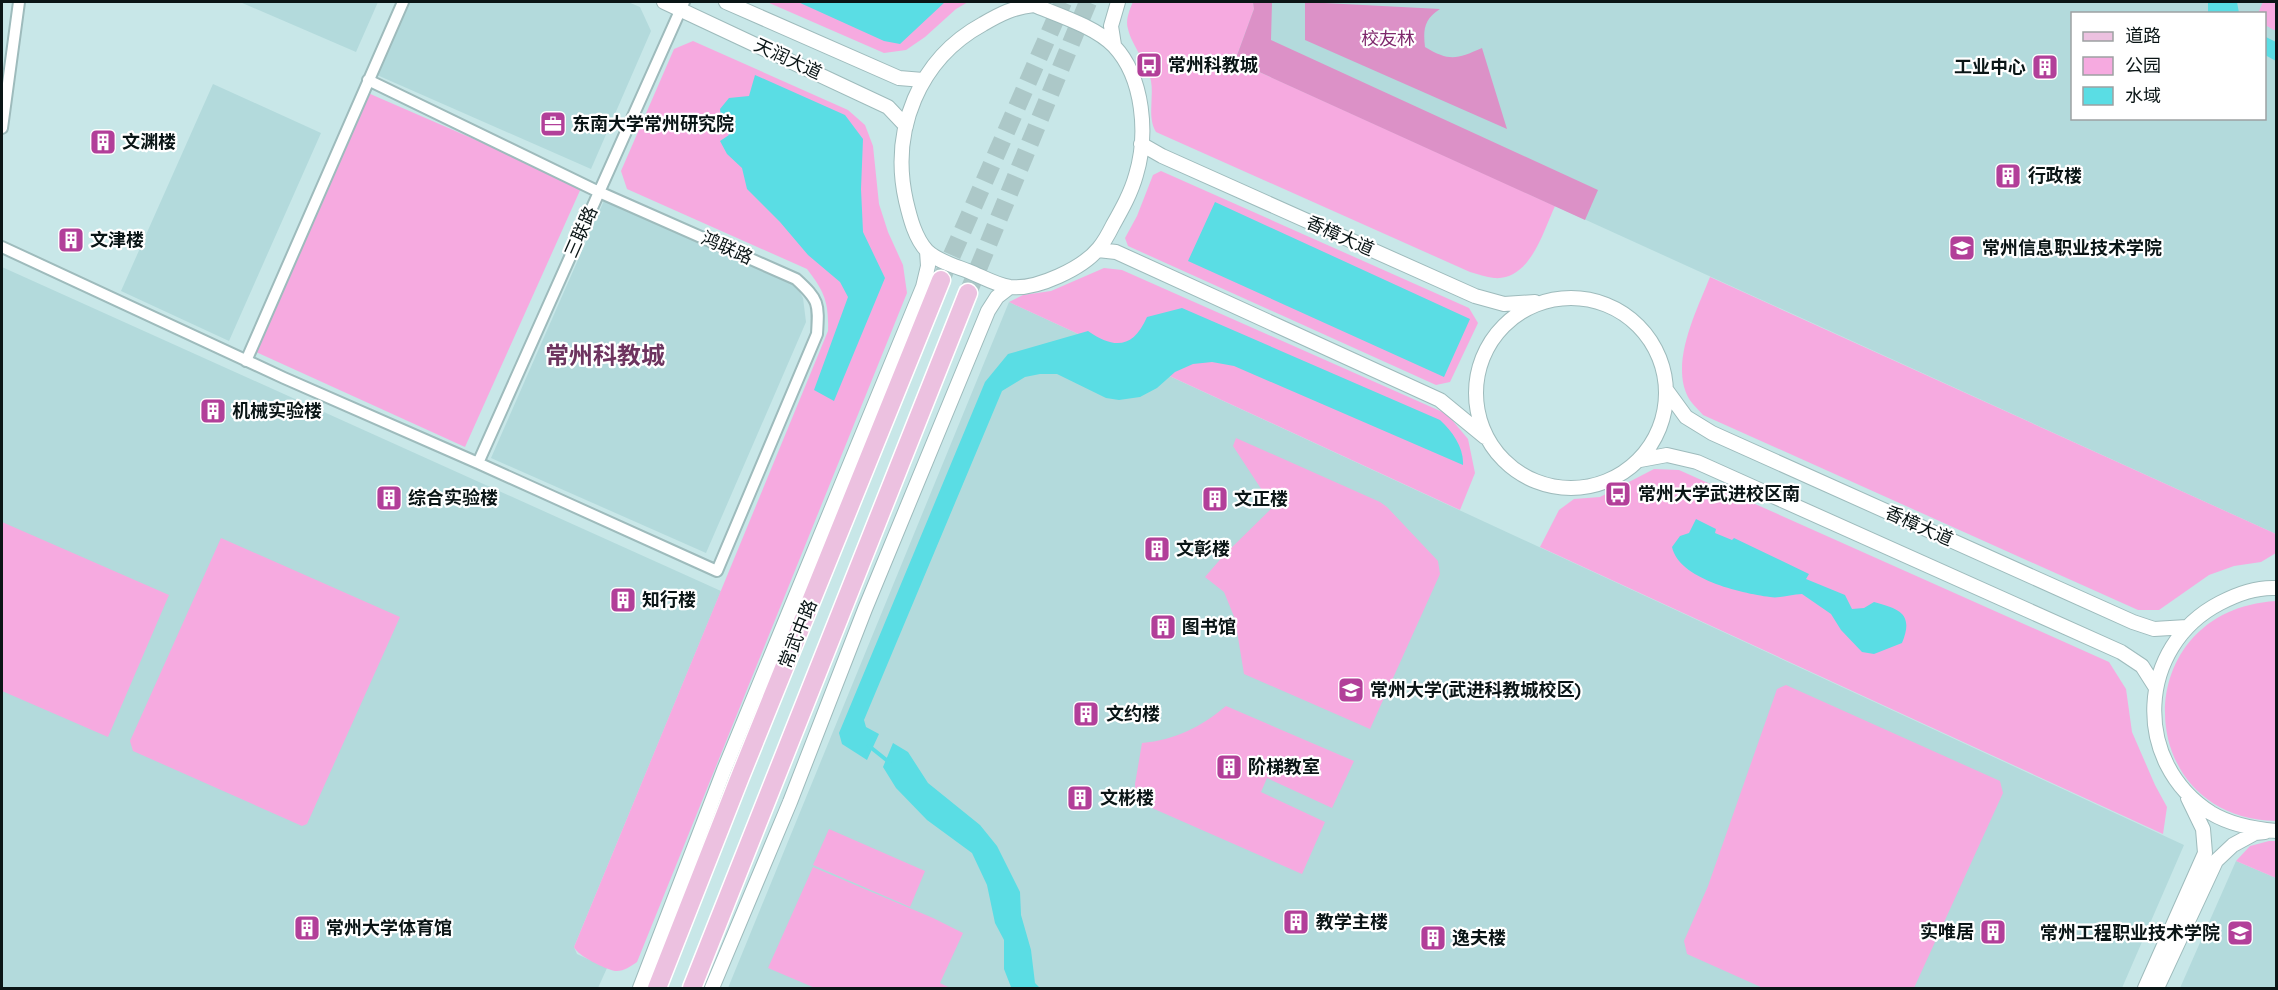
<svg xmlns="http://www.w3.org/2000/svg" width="2278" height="990" font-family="Quicksand,'Noto Sans SC',sans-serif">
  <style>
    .built { fill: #b3dadc; fill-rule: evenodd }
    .green { fill: #f6aae0 }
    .forest { fill: #dc91c7 }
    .water { fill: #5adde4 }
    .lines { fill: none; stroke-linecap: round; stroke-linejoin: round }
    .stream { stroke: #5adde4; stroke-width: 4 }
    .primary-tunnel { stroke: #acc8c8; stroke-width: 18; stroke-dasharray: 18 9; stroke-linecap: butt }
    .minor-casing { stroke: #9ebbbc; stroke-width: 14 }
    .tertiary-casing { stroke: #9ebbbc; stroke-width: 16 }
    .primary-casing { stroke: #fff; stroke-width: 21 }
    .minor { stroke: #fff; stroke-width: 10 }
    .tertiary { stroke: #fff; stroke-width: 14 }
    .primary { stroke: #ecc1e0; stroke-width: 18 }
    .labels { text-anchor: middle; stroke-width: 4.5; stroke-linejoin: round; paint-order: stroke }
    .park-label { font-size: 18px; fill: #7f286c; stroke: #fff }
    .street-label { font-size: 18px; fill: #0a1516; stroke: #fff }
    .poi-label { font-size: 18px; font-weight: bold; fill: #0a1516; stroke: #fff; text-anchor: start }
    .district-label { font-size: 24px; font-weight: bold; fill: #6d345f; stroke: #fff }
  </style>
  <rect width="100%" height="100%" fill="#c8e7e8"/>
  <!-- built -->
  <path class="built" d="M 240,2 L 378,2 L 356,52 Z
    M 410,2 L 628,2 L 640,7 L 651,31 L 591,169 L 377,75 Z
    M 1133,2 L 2276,2 L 2276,534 L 1129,12 ZM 2072,14 L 2264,14 L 2264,118 L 2072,118 Z
    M 213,84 L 321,133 L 229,341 L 121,291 Z
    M 606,196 L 789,279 L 797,287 L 803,298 L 806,322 L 706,553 L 491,458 Z
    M 2,267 L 721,591 L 574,947 L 577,954 L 607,968 L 598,988 L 2,988 Z
    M 1009,302 L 2184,845 L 2122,988 L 728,988 Z
    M 2236,861 L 2276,878 L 2276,988 L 2180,988 Z"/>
  <!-- green -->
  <path class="green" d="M 767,2 L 968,2 L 956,9 L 925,37 L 906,50 L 884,53 Z
    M 1133,2 L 1253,2 L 1254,9 L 1235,61 L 1555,206 C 1543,232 1530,281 1494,278 C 1486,277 1478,274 1470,272 L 1156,132 C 1147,117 1154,98 1151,81 C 1148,64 1131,44 1128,29 C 1125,20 1130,9 1133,2 Z
    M 2263,2 L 2276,2 L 2276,31 L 2265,25 L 2264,14 L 2258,13 Z
    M 693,41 L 848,110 L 865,125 L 873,146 L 879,204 L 888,232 L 903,265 L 907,293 L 637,962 C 631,966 623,972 615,971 C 605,969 578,956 574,947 L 828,331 C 829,302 824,291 807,269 L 627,189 L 621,171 L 674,49 Z
    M 368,93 L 582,186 L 465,447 L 256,352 Z
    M 1161,171 L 1469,308 L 1478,323 L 1450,382 L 1436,385 L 1128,246 L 1125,238 L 1137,216 L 1153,175 Z
    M 1104,268 L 1122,270 L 1447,414 L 1468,439 L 1475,473 L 1460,510 L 1009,302 L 1023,295 L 1051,291 Z
    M 1710,277 L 2276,534 L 2276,553 L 2261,562 L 2234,566 L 2209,575 L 2159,610 L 2138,610 L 1703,415 C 1698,409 1691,403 1688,397 C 1670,362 1697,310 1710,277 Z
    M 1236,438 L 1380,502 L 1387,507 L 1438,561 L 1440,574 L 1370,729 L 1244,674 L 1235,619 L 1224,592 L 1205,577 L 1224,555 L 1273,507 L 1233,446 Z
    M 1654,469 L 1679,470 L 2109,662 L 2126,689 L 2132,732 L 2155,785 L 2167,807 L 2163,834 L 1540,547 L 1559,510 L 1574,499 L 1600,497 Z
    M 2,522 L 169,595 L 108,737 L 2,691 Z
    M 221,538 L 400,617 L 307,824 L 302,826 L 133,751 L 130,741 Z
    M 2276,601 L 2276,821 C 2130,818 2126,610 2276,601 Z
    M 1786,685 L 2000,781 L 2003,793 L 1914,988 L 1763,988 L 1687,954 L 1684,941 L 1708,886 L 1777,689 Z
    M 1226,706 L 1354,761 L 1332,808 L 1267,778 L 1261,792 L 1325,822 L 1302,874 L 1136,801 L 1135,784 L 1142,743 C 1175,740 1201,727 1226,706 Z
    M 829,829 L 925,871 L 910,907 L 813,865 Z
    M 2269,841 L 2276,841 L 2276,878 L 2236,861 L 2250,846 Z
    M 813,867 L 933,918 L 963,933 L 940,983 L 950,988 L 815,988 L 768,968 Z"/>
  <!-- forest -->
  <path class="forest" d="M 1253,2 L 1272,2 L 1271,40 L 1598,190 L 1585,220 L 1235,61 L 1254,9 Z
    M 1305,2 L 1440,9 C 1424,19 1423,30 1425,47 C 1450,62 1457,59 1482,48 L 1507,129 L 1305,40 Z"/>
  <!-- water -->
  <path class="water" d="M 798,2 L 945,2 L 900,44 L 884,41 Z
    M 2208,2 L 2237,2 L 2239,13 L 2208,13 Z
    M 2264,36 L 2276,42 L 2276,61 L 2265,55 Z
    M 755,75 L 845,115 L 863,139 L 861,189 L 863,232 L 885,278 L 834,401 L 814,390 L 848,297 L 840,282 L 808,255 L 780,222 L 747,189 L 742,168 L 727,154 L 720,141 L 729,135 L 722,124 L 720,109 L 729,98 L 749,96 Z
    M 1215,202 L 1470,319 L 1444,377 L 1188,261 Z
    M 1182,308 L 1440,420 C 1453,432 1464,448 1463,465 L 1234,366 L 1212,362 L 1193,364 L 1175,372 L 1157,388 L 1140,397 L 1119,400 L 1106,398 L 1057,374 L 1040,374 L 1025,377 L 1002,391 L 864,720 L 866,727 L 879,734 L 867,760 L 842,744 L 839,733 L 985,382 L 1008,354 L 1088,331 C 1114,349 1133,349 1147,317 Z
    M 1696,519 L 1716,529 L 1715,533 L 1732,540 L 1734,538 L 1809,574 L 1806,579 L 1845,595 L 1852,609 L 1864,608 L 1874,602 C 1900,609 1914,614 1902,643 L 1874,654 L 1862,652 L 1841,630 L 1831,614 L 1802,594 C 1791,594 1779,599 1770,597 C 1740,593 1679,579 1672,547 L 1680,536 L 1689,533 Z
    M 893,743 L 908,752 L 928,783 L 980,825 L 997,846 L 1020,892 L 1021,915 L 1031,950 L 1035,983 L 1040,988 L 1011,987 L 1004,969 L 1004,940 L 995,923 L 987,885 L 972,853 L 927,820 L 896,788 L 883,767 Z"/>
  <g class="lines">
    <!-- stream -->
    <path class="stream" d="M 869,746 L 889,762"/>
    <!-- primary-tunnel -->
    <path class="primary-tunnel" d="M 941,280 L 1063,2
      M 968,293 L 1088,2"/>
    <defs>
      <path id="minor" d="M 2,128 L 19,2
        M 2,247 L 284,378 L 478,463 L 717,571 L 817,334 C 819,303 819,300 796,279 L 599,192 L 368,80
        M 246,361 L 403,2
        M 478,463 L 684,2"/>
      <path id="tertiary" d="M 664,2 L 888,107 L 906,126
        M 726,2 L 899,78 L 923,80
        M 1034,5 C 1058,15 1096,27 1114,46 C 1144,78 1148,135 1136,175 C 1131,193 1122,209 1113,225 C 1109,233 1105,241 1099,248 C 1083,268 1037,290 1010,287 C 996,285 981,276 968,271 C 955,266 937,261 927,251 C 915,238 910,218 906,201 C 890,130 919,59 983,24 C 1000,14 1014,7 1034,5 Z
        M 1114,45 L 1111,26 L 1118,2
        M 1141,144 L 1162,156 L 1475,296 L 1504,304 L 1535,302
        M 1098,250 L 1116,252 L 1440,400 L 1485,437
        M1476 393a95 95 0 1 1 190 0a95 95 0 1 1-190 0Z
        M 1667,391 L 1686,417 L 1712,433 L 2133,622 L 2154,629 L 2187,627
        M 1640,460 L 1667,455 L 1697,462 L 2121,652 L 2142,666 L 2156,688
        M 2276,588 C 2257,587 2237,594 2220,603 C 2137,646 2131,762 2211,813 C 2231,825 2254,829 2276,831
        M 640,988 L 724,770 L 923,287 L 928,266 L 927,251
        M 712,988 L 790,802 L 865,609 L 988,311 L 997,297 L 1010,287
        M 2145,988 L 2205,853 L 2203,829 L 2188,798
        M 2157,988 L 2216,861 L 2233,845 L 2255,833 L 2265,832"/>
      <path id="primary" d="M 657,988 L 740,777 L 941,280
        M 692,988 L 968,293"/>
    </defs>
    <!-- minor casing -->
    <use href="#minor" class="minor-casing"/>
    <!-- tertiary casing -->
    <use href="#tertiary" class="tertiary-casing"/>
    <!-- primary casing -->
    <use href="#primary" class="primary-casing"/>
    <!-- minor -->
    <use href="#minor" class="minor"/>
    <!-- tertiary -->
    <use href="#tertiary" class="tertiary"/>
    <!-- primary -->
    <use href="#primary" class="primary"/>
  </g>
  <!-- icons -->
  <defs>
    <symbol id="bus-square" viewBox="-11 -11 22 22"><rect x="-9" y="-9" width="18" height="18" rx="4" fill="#b23f99" stroke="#fff"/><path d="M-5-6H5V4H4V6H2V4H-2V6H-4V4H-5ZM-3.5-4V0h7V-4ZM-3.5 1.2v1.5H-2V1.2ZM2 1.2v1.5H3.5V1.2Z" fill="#fff"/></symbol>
    <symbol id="building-square" viewBox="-11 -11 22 22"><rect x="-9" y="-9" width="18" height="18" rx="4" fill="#b23f99" stroke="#fff"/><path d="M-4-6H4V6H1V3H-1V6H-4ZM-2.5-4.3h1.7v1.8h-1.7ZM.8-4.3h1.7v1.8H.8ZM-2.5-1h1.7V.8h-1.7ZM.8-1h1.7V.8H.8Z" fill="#fff"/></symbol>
    <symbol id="office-square" viewBox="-11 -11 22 22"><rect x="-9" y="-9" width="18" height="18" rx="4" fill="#b23f99" stroke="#fff"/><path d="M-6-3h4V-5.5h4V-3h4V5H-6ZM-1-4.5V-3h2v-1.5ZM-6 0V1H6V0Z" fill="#fff"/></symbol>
    <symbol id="university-square" viewBox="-11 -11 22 22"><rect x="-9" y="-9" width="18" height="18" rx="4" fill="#b23f99" stroke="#fff"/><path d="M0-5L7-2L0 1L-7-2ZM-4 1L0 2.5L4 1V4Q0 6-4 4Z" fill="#fff"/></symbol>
  </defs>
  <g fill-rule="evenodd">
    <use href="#bus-square" x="1134" y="50" width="30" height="30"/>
    <use href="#building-square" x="2030" y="52" width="30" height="30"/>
    <use href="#office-square" x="538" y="109" width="30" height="30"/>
    <use href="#building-square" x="88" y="127" width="30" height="30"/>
    <use href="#building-square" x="1993" y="161" width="30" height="30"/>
    <use href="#building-square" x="56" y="225" width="30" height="30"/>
    <use href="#university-square" x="1947" y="233" width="30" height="30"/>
    <use href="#building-square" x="198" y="396" width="30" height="30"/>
    <use href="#bus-square" x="1603" y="479" width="30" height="30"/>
    <use href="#building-square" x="374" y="483" width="30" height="30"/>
    <use href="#building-square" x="1200" y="484" width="30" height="30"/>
    <use href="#building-square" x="1142" y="534" width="30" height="30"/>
    <use href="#building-square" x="608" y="585" width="30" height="30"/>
    <use href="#building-square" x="1148" y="612" width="30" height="30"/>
    <use href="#university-square" x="1336" y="675" width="30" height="30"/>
    <use href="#building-square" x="1071" y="699" width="30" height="30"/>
    <use href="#building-square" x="1214" y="752" width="30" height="30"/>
    <use href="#building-square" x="1065" y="783" width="30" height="30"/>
    <use href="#building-square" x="1281" y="907" width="30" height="30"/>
    <use href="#building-square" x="292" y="913" width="30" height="30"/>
    <use href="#building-square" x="1978" y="917" width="30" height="30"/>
    <use href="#university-square" x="2225" y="918" width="30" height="30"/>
    <use href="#building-square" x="1418" y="923" width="30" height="30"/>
  </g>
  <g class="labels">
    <!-- park labels -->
    <g class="park-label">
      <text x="1388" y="45">校友林</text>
    </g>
    <!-- street labels -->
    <g class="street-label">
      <text transform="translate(788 59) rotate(25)" y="6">天润大道</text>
      <text transform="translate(581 232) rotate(-66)" y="6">三联路</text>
      <text transform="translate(1340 236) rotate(24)" y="6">香樟大道</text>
      <text transform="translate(727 248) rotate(24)" y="6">鸿联路</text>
      <text transform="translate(1919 526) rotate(24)" y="6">香樟大道</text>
      <text transform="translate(798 634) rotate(-68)" y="6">常武中路</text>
    </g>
    <!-- poi labels -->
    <g class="poi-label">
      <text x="1168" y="71">常州科教城</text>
      <text x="2026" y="73" text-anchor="end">工业中心</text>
      <text x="572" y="130">东南大学常州研究院</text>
      <text x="122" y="148">文渊楼</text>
      <text x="2028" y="182">行政楼</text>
      <text x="90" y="246">文津楼</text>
      <text x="1982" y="254">常州信息职业技术学院</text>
      <text x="232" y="417">机械实验楼</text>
      <text x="1638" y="500">常州大学武进校区南</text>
      <text x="408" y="504">综合实验楼</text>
      <text x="1234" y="505">文正楼</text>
      <text x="1176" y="555">文彰楼</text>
      <text x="642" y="606">知行楼</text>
      <text x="1182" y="633">图书馆</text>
      <text x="1370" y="696">常州大学(武进科教城校区)</text>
      <text x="1106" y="720">文约楼</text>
      <text x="1248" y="773">阶梯教室</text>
      <text x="1100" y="804">文彬楼</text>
      <text x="1316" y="928">教学主楼</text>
      <text x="326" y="934">常州大学体育馆</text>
      <text x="1974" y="938" text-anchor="end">实唯居</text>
      <text x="2220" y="939" text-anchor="end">常州工程职业技术学院</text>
      <text x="1452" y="944">逸夫楼</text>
    </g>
    <!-- district labels -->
    <g class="district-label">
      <text x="605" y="364">常州科教城</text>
    </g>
  </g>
  <!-- border -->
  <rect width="2278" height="990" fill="none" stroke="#0a1516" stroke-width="6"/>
  <!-- legend -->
  <rect x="2071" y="12" width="195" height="108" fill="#ffffff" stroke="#9da1a2" stroke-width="1.5"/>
  <rect x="2083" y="32" width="30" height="9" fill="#ecc1e0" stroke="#9da1a2" stroke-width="1.5"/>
  <text x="2125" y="42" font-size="18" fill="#0a1516">道路</text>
  <rect x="2083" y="57" width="30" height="18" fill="#f6aae0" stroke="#9da1a2" stroke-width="1.5"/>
  <text x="2125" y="72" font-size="18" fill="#0a1516">公园</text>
  <rect x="2083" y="87" width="30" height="18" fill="#5adde4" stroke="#9da1a2" stroke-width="1.5"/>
  <text x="2125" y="102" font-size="18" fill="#0a1516">水域</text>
</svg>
